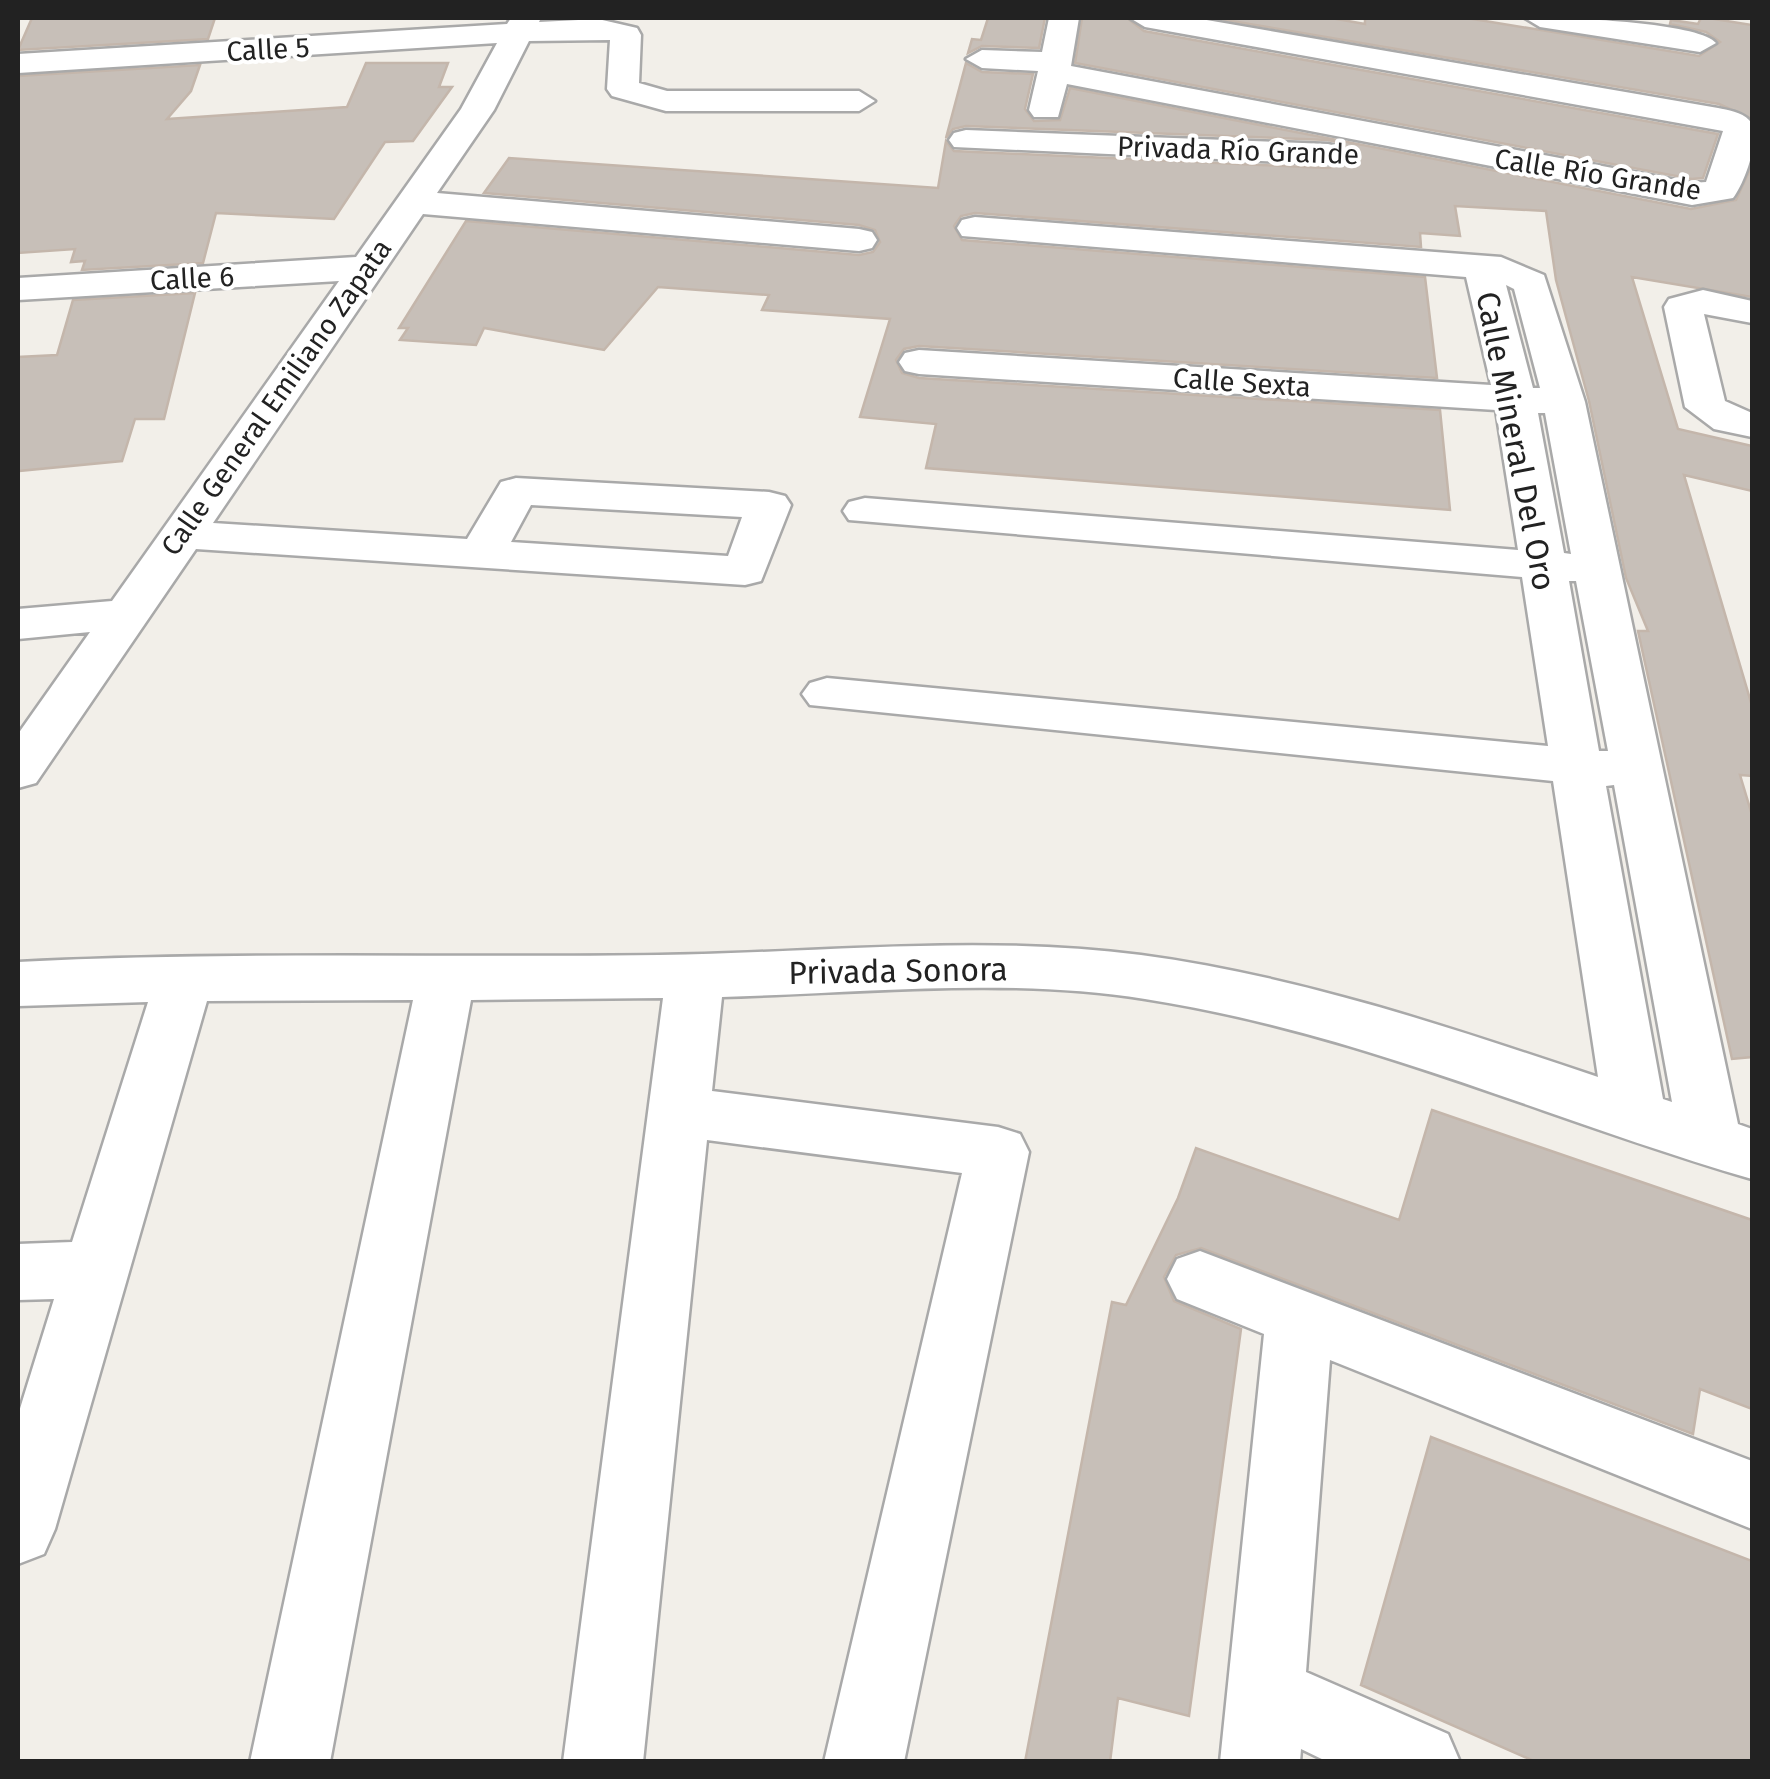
<svg xmlns="http://www.w3.org/2000/svg" width="1770" height="1779" font-family="'Fira Sans',sans-serif">
  <style>
    .building { fill: #c7bfb8; stroke: #c4b6ab; stroke-width: 2.5 }
    .lines { fill: none; stroke-linecap: round; stroke-linejoin: round }
    .minor-casing { stroke: #a9a9a9; stroke-width: 5 }
    .minor { fill: #fff; fill-rule: evenodd }
    .labels { text-anchor: middle; stroke-width: 8; stroke-linejoin: round; paint-order: stroke }
    .far-street-label { font-size: 28px; fill: #222; stroke: #fff }
    .street-label { font-size: 32px; fill: #222; stroke: #fff }
  </style>
  <rect width="100%" height="100%" fill="#f2efe9"/>
  <!-- building -->
  <path class="building" d="M 32,18 L 215,18 L 208,39 L 18,50 Z
    M 988,18 L 1045,18 L 1039,48 L 982,46 L 968,53 L 972,39 L 981,40 Z
    M 1082,18 L 1127,18 L 1144,31 L 1718,134 L 1703,178 L 1692,179 L 1075,63 Z
    M 1214,18 L 1331,18 L 1365,24 L 1365,18 L 1467,18 L 1699,56 L 1720,42 L 1706,32 L 1670,24 L 1671,20 L 1698,24 L 1701,18 L 1708,18 L 1752,25 L 1752,119 L 1719,104 Z
    M 366,63 L 448,63 L 439,87 L 452,87 L 413,141 L 385,142 L 334,219 L 216,213 L 203,263 L 82,270 L 85,261 L 71,262 L 75,249 L 18,253 L 18,76 L 200,65 L 191,91 L 167,119 L 347,107 Z
    M 966,63 L 982,72 L 1033,74 L 1025,109 L 1034,121 L 1060,120 L 1070,88 L 1691,209 L 1736,200 L 1752,165 L 1752,297 L 1632,277 L 1678,429 L 1752,446 L 1752,491 L 1684,475 L 1752,706 L 1752,776 L 1740,775 L 1752,815 L 1752,1057 L 1732,1059 L 1638,631 L 1648,631 L 1626,578 L 1589,401 L 1556,280 L 1546,211 L 1455,206 L 1460,236 L 1420,233 L 1421,247 L 975,213 L 961,216 L 954,226 L 962,240 L 1425,277 L 1437,378 L 919,346 L 904,349 L 896,360 L 902,373 L 919,378 L 1440,410 L 1450,510 L 926,468 L 936,424 L 860,417 L 890,319 L 762,310 L 769,295 L 658,287 L 604,350 L 484,328 L 476,345 L 400,340 L 408,328 L 399,328 L 466,221 L 859,255 L 873,252 L 880,242 L 875,230 L 859,225 L 484,193 L 509,158 L 938,188 L 946,141 L 954,151 L 1328,168 L 1341,165 L 1349,154 L 1341,143 L 1328,140 L 966,126 L 953,129 L 946,138 Z
    M 195,293 L 164,419 L 135,419 L 122,461 L 18,471 L 18,357 L 57,355 L 73,300 Z
    M 1432,1110 L 1752,1220 L 1752,1409 L 1700,1389 L 1693,1434 L 1201,1248 L 1176,1255 L 1164,1277 L 1174,1301 L 1241,1329 L 1189,1716 L 1118,1698 L 1110,1762 L 1025,1762 L 1112,1302 L 1126,1305 L 1178,1198 L 1196,1148 L 1399,1220 Z
    M 1431,1437 L 1752,1561 L 1752,1762 L 1536,1762 L 1361,1685 Z"/>
  <g class="lines">
    <defs>
      <path id="minor" d="M 511,18 L 541,18 L 539,22 L 598,19 L 637,28 L 641,35 L 639,83 L 667,91 L 859,91 L 875,101 L 859,111 L 666,111 L 612,96 L 607,89 L 610,40 L 529,41 L 494,110 L 437,193 L 859,229 L 872,232 L 877,240 L 872,248 L 859,251 L 423,214 L 213,523 L 467,539 L 501,482 L 516,478 L 769,492 L 785,496 L 791,505 L 761,581 L 745,585 L 196,549 L 36,783 L 18,788 L 18,734 L 90,632 L 18,639 L 18,609 L 112,601 L 339,281 L 18,300 L 18,278 L 356,257 L 461,109 L 497,43 L 18,73 L 18,54 L 507,24 ZM 531,505 L 742,517 L 728,556 L 511,542 Z
        M 1049,18 L 1079,18 L 1071,66 L 1692,183 L 1706,182 L 1723,131 L 1145,27 L 1130,18 L 1195,18 L 1718,108 C 1727,110 1742,112 1749,120 C 1763,135 1744,184 1733,198 L 1692,205 L 1067,84 L 1058,117 L 1034,117 L 1029,110 L 1038,71 L 982,68 L 966,59 L 982,50 L 1042,52 Z
        M 1525,18 C 1554,16 1701,22 1716,43 L 1700,52 L 1540,27 Z
        M 966,130 L 1328,144 L 1340,147 L 1345,154 L 1340,161 L 1328,164 L 954,147 L 949,140 L 954,133 Z
        M 975,217 L 1501,257 L 1544,275 L 1585,402 L 1738,1124 L 1752,1129 L 1752,1179 C 1546,1119 1363,1033 1145,999 C 1005,977 862,993 722,997 L 712,1091 L 998,1127 L 1020,1134 L 1029,1152 L 904,1762 L 824,1762 L 962,1173 L 707,1140 L 643,1762 L 563,1762 L 663,998 L 471,1000 L 330,1762 L 250,1762 L 413,1000 L 207,1001 L 55,1529 L 44,1554 L 18,1564 L 18,1415 L 54,1299 L 18,1300 L 18,1244 L 72,1242 L 148,1002 L 18,1006 L 18,962 C 231,951 445,958 659,955 C 819,953 981,934 1141,955 C 1298,976 1449,1027 1598,1077 L 1553,781 L 810,705 L 802,694 L 810,683 L 827,678 L 1548,746 L 1522,577 L 849,520 L 843,511 L 849,502 L 865,498 L 1518,550 L 1496,410 L 919,374 L 905,371 L 899,362 L 905,353 L 919,350 L 1491,385 L 1466,277 L 962,236 L 957,228 L 962,220 ZM 1506,285 L 1514,289 L 1540,388 L 1533,388 ZM 1538,413 L 1545,413 L 1571,554 L 1564,553 ZM 1569,581 L 1576,581 L 1608,751 L 1599,751 ZM 1614,785 L 1672,1102 L 1663,1099 L 1606,786 Z
        M 1703,290 L 1752,301 L 1752,323 L 1704,314 L 1725,401 L 1752,413 L 1752,437 L 1714,429 L 1685,407 L 1664,307 L 1669,299 Z
        M 1200,1251 L 1752,1461 L 1752,1529 L 1330,1360 L 1306,1672 L 1448,1734 L 1460,1762 L 1328,1762 L 1301,1749 L 1300,1762 L 1220,1762 L 1264,1334 L 1177,1299 L 1167,1279 L 1177,1259 Z"/>
    </defs>
    <!-- minor casing -->
    <use href="#minor" class="minor-casing"/>
    <!-- minor -->
    <use href="#minor" class="minor"/>
  </g>
  <g class="labels">
    <!-- far-street labels -->
    <g class="far-street-label">
      <text transform="translate(268 49) rotate(-3)" y="10">Calle 5</text>
      <text transform="translate(1238 150) rotate(2)" y="10">Privada Río Grande</text>
      <text transform="translate(1598 174) rotate(9)" y="10">Calle Río Grande</text>
      <text transform="translate(192 278) rotate(-3)" y="10">Calle 6</text>
      <text transform="translate(1242 382) rotate(4)" y="10">Calle Sexta</text>
      <text transform="translate(276 397) rotate(-55)" y="10">Calle General Emiliano Zapata</text>
    </g>
    <!-- street labels -->
    <g class="street-label">
      <text transform="translate(1516 441) rotate(79)" y="11">Calle Mineral Del Oro</text>
      <text transform="translate(898 971) rotate(-1)" y="11">Privada Sonora</text>
    </g>
  </g>
  <!-- border -->
  <rect width="1770" height="1779" fill="none" stroke="#222222" stroke-width="40"/>
</svg>
